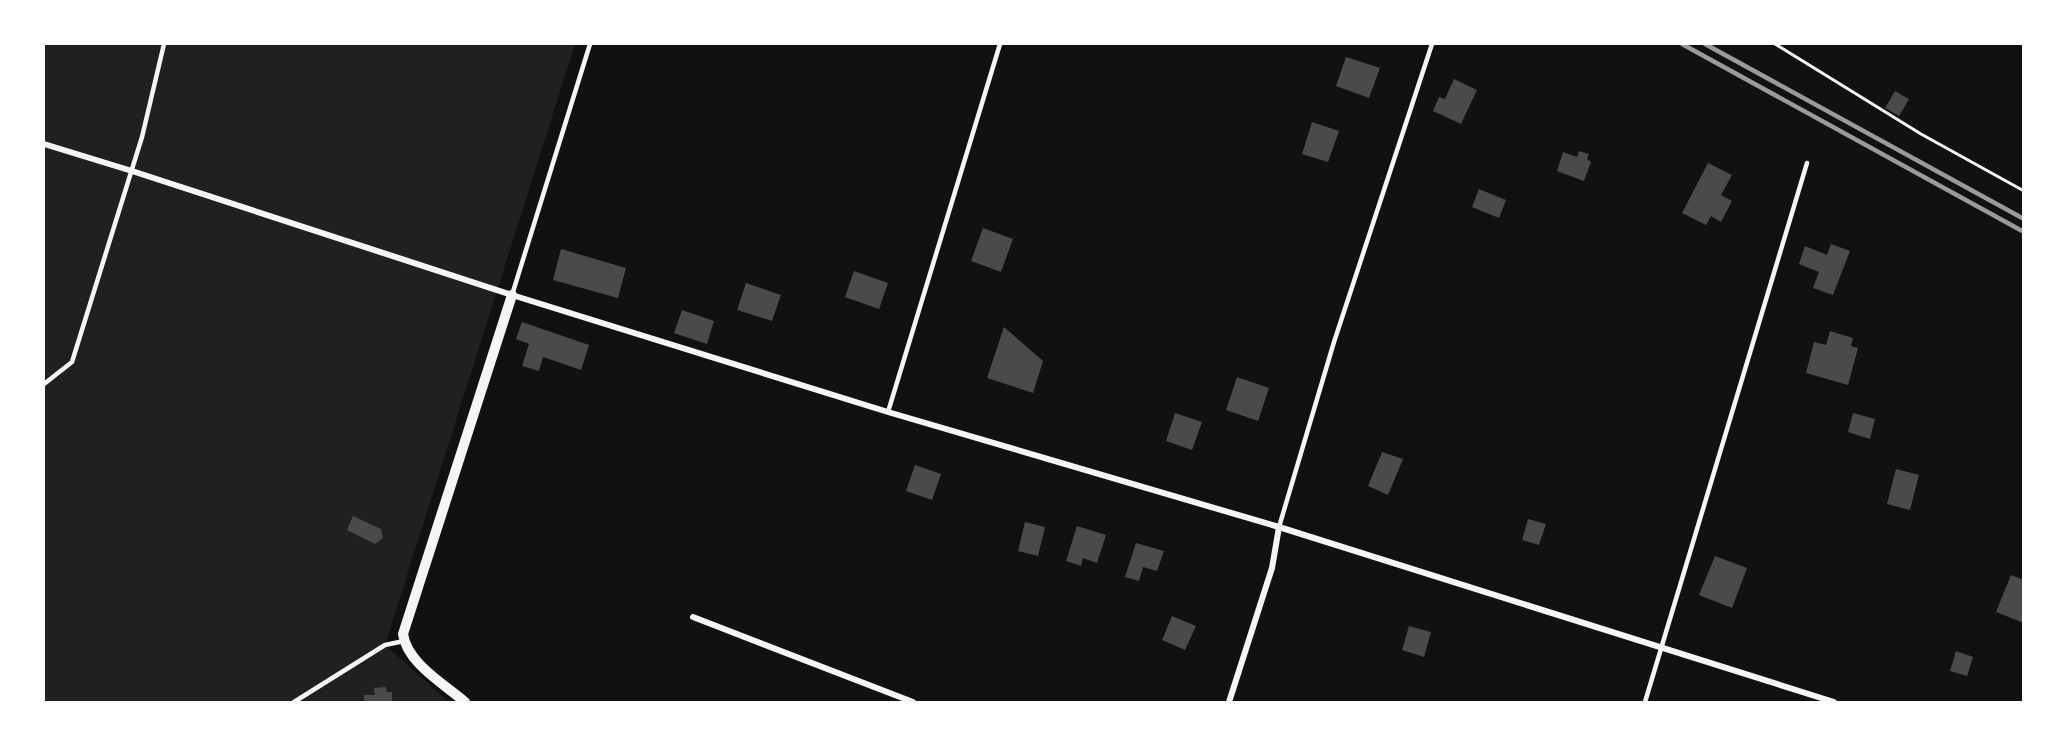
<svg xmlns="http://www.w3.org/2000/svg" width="2067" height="746" font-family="Manrope,sans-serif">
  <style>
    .green { fill: #202020 }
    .building { fill: #4a4a4a }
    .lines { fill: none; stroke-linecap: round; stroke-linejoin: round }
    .path { stroke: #f5f5f5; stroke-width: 3 }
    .service { stroke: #f5f5f5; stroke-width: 4.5 }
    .minor { stroke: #f5f5f5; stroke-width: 6 }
    .tertiary { stroke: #f5f5f5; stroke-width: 10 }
    .rail { stroke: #9a9a9a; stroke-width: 4.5 }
  </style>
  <rect width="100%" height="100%" fill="#111"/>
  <!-- green -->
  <path class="green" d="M 44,44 L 575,44 L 385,645 L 449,702 L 44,702 Z"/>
  <!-- building -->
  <path class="building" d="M 1346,57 L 1380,68 L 1369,98 L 1336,86 Z
    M 1454,79 L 1477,90 L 1461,124 L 1433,111 L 1439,97 L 1445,99 Z
    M 1895,91 L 1909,99 L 1899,116 L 1885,108 Z
    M 1312,122 L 1339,131 L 1328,162 L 1302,154 Z
    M 1579,151 L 1589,154 L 1587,159 L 1591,162 L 1584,181 L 1557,171 L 1563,152 L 1577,157 Z
    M 1708,163 L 1732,175 L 1721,195 L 1732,201 L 1721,222 L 1711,216 L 1706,225 L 1682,213 Z
    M 1479,189 L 1506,200 L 1499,218 L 1472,207 Z
    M 983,228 L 1013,239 L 1001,272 L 971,261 Z
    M 1831,244 L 1850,251 L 1833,295 L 1813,288 L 1819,272 L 1799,264 L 1805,246 L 1827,255 Z
    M 561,249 L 626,268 L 618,298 L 553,280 Z
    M 854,271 L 888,283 L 879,309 L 845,297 Z
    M 746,283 L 781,295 L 772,321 L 737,310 Z
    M 682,310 L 714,321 L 707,344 L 674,333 Z
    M 522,322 L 589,345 L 581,370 L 543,357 L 539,371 L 522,366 L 529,344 L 516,339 Z
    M 1004,327 L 1043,361 L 1033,393 L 987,378 Z
    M 1830,331 L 1853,338 L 1851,346 L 1858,348 L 1848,385 L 1806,373 L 1814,342 L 1826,345 Z
    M 1237,377 L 1269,388 L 1258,421 L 1226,410 Z
    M 1175,413 L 1202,422 L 1192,450 L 1166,441 Z
    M 1853,413 L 1875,419 L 1870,439 L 1848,432 Z
    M 1382,452 L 1403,459 L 1388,495 L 1368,486 Z
    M 915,465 L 941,474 L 932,500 L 906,491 Z
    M 1896,469 L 1919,475 L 1910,510 L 1887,504 Z
    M 353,516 L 381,529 L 383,538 L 375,544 L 347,530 Z
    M 1528,519 L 1546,524 L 1539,545 L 1522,540 Z
    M 1025,522 L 1045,527 L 1038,556 L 1018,551 Z
    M 1077,526 L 1106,535 L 1097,563 L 1083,558 L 1081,566 L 1066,561 Z
    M 1136,543 L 1164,551 L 1157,571 L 1143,567 L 1139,581 L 1125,577 Z
    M 1715,556 L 1747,568 L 1732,608 L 1699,595 Z
    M 2011,575 L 2024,580 L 2024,623 L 1996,612 Z
    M 1172,616 L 1196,626 L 1185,650 L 1162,640 Z
    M 1409,626 L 1431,632 L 1424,657 L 1402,650 Z
    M 1956,651 L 1973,657 L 1967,676 L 1950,671 Z
    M 386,687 L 387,692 L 392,692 L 392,702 L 364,702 L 364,695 L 375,695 L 374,688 Z"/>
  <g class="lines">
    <!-- path -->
    <path class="path" d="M 1775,44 L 1921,134 L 2024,191"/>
    <!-- service -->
    <path class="service" d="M 512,295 L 590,44
      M 44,384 L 72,362 L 142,137 L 164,44
      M 888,412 L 1000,44
      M 1279,527 L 1334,342 L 1432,44
      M 294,702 L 385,645 L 404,641
      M 1645,702 L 1807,163"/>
    <!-- minor -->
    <path class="minor" d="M 44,144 L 132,171 L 512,295 L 888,412 L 1279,527 L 1834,702
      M 693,617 L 913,702
      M 1229,702 L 1272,568 L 1279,527"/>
    <!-- tertiary -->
    <path class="tertiary" d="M 465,702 C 444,684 407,663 403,634 L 512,295"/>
    <!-- rail -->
    <path class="rail" d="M 1682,44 L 2024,232
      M 1705,44 L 2024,219"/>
  </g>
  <!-- border -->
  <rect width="2067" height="746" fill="none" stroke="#ffffff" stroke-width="90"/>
</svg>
